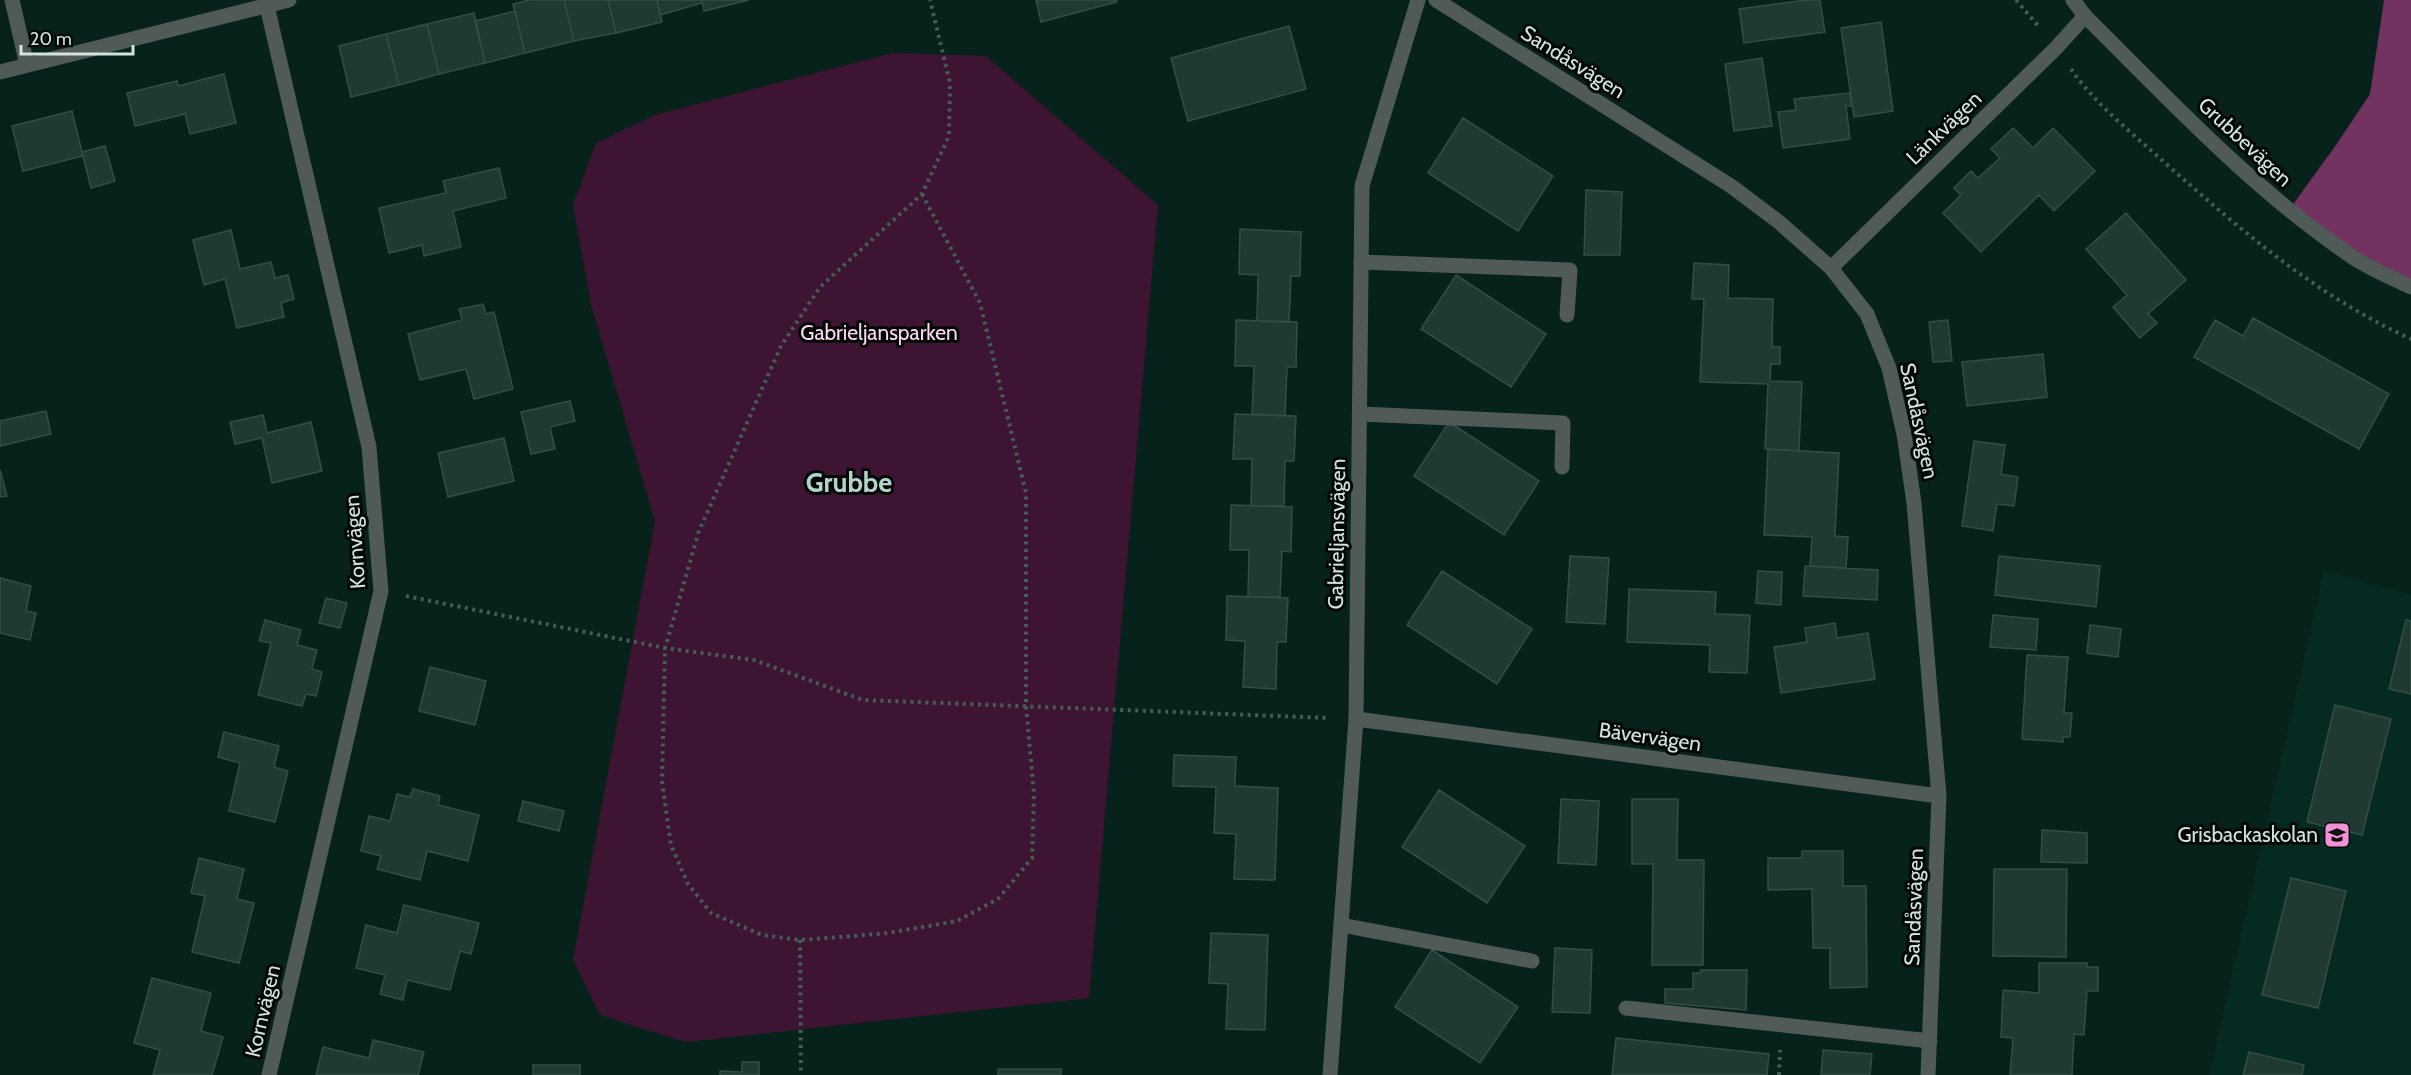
<svg xmlns="http://www.w3.org/2000/svg" width="2411" height="1075" font-family="Cabin,sans-serif">
  <style>
    .built { fill: #052a22 }
    .green { fill: #3d1432 }
    .forest { fill: #723361 }
    .building { fill: #203932; stroke: #344d46; stroke-width: 1.5 }
    .lines { fill: none; stroke-linecap: round; stroke-linejoin: round }
    .path { stroke: #465d57; stroke-width: 4; stroke-dasharray: 3 4.5; stroke-linecap: butt }
    .lane { stroke: #505b58; stroke-width: 15 }
    .street { stroke: #505b58; stroke-width: 15 }
    .labels { text-anchor: middle; stroke-width: 6; stroke-linejoin: round; paint-order: stroke }
    .street-label { font-size: 21px; fill: #d4e3de; stroke: #020806 }
    .park-label { font-size: 21px; fill: #fed7f0; stroke: #020806 }
    .poi-label { font-size: 21px; fill: #d4e3de; stroke: #020806; text-anchor: end }
    .district-label { font-size: 27px; font-weight: bold; fill: #b5d3ca; stroke: #020806 }
  </style>
  <rect width="100%" height="100%" fill="#07211b"/>
  <!-- built -->
  <path class="built" d="M 2324,571 L 2411,595 L 2411,1075 L 2209,1075 Z"/>
  <!-- green -->
  <path class="green" d="M 892,53 L 986,56 L 1158,205 L 1089,998 L 685,1042 L 600,1015 L 573,960 L 655,521 L 591,305 L 573,205 L 596,143 L 655,115 Z"/>
  <!-- forest -->
  <path class="forest" d="M 2384,0 L 2411,0 L 2411,287 L 2289,210 L 2336,145 L 2370,94 Z"/>
  <!-- building -->
  <path class="building" d="M 529,0 L 564,0 L 574,41 L 525,53 L 513,4 Z
    M 564,0 L 608,0 L 616,33 L 574,41 Z
    M 608,0 L 657,0 L 662,22 L 616,33 Z
    M 657,0 L 702,0 L 702,3 L 660,15 Z
    M 702,0 L 749,0 L 704,11 Z
    M 1036,0 L 1117,0 L 1117,2 L 1041,22 Z
    M 1806,0 L 1820,0 L 1825,32 L 1744,43 L 1739,9 Z
    M 515,11 L 525,53 L 485,63 L 475,21 Z
    M 474,13 L 485,63 L 439,74 L 427,24 Z
    M 1881,22 L 1893,111 L 1854,117 L 1841,28 Z
    M 427,24 L 439,74 L 399,85 L 386,34 Z
    M 1289,26 L 1306,89 L 1188,121 L 1171,58 Z
    M 386,34 L 399,85 L 351,97 L 339,46 Z
    M 1762,58 L 1772,126 L 1734,131 L 1725,64 Z
    M 224,74 L 236,123 L 190,134 L 185,114 L 135,126 L 127,93 L 177,81 L 178,86 Z
    M 1850,93 L 1852,106 L 1846,106 L 1850,139 L 1783,148 L 1778,112 L 1796,110 L 1794,99 Z
    M 72,111 L 83,156 L 23,171 L 12,126 Z
    M 1463,118 L 1553,176 L 1518,231 L 1428,173 Z
    M 2013,128 L 2033,148 L 2053,128 L 2095,171 L 2054,211 L 2039,195 L 1981,252 L 1943,213 L 1961,195 L 1954,188 L 1971,171 L 1978,178 L 2000,158 L 1991,149 Z
    M 105,146 L 115,181 L 91,188 L 82,152 Z
    M 499,168 L 506,198 L 453,211 L 461,247 L 424,256 L 422,245 L 389,253 L 379,208 L 446,193 L 443,181 Z
    M 1586,190 L 1622,192 L 1620,255 L 1584,255 Z
    M 2126,213 L 2186,280 L 2148,314 L 2157,323 L 2140,338 L 2113,307 L 2127,295 L 2086,249 Z
    M 1240,229 L 1301,232 L 1300,276 L 1291,276 L 1289,322 L 1257,321 L 1258,275 L 1239,274 Z
    M 231,230 L 240,269 L 271,262 L 275,278 L 288,275 L 294,299 L 281,303 L 284,317 L 237,328 L 225,279 L 204,285 L 193,240 Z
    M 1694,263 L 1729,265 L 1728,298 L 1773,299 L 1772,347 L 1780,347 L 1780,364 L 1771,364 L 1770,381 L 1802,382 L 1799,451 L 1765,449 L 1768,384 L 1700,382 L 1704,299 L 1692,299 Z
    M 1456,275 L 1546,334 L 1511,387 L 1421,329 Z
    M 483,304 L 486,314 L 494,312 L 513,389 L 474,399 L 466,369 L 420,380 L 408,334 L 462,320 L 459,309 Z
    M 2253,318 L 2389,394 L 2359,449 L 2194,357 L 2215,320 L 2243,336 Z
    M 1236,320 L 1297,322 L 1296,367 L 1287,367 L 1285,416 L 1252,414 L 1254,366 L 1235,366 Z
    M 1948,320 L 1952,361 L 1933,362 L 1929,322 Z
    M 2043,354 L 2047,397 L 1967,406 L 1962,362 Z
    M 570,401 L 575,421 L 550,427 L 555,449 L 531,454 L 521,412 Z
    M 46,411 L 51,434 L 0,446 L 0,421 Z
    M 1235,414 L 1296,416 L 1294,461 L 1285,461 L 1284,506 L 1251,506 L 1252,459 L 1233,459 Z
    M 263,415 L 267,433 L 311,422 L 322,471 L 272,483 L 262,438 L 235,444 L 230,422 Z
    M 1449,422 L 1539,481 L 1504,535 L 1414,476 Z
    M 504,438 L 514,481 L 448,497 L 438,453 Z
    M 1974,441 L 2005,445 L 2001,474 L 2018,477 L 2014,506 L 1997,504 L 1993,531 L 1962,526 Z
    M 1768,449 L 1839,453 L 1835,536 L 1848,537 L 1846,568 L 1810,566 L 1812,537 L 1764,535 Z
    M 0,470 L 7,496 L 0,497 Z
    M 1231,505 L 1292,507 L 1291,552 L 1282,551 L 1280,597 L 1248,597 L 1249,550 L 1230,550 Z
    M 1570,556 L 1609,558 L 1605,624 L 1566,622 Z
    M 1999,556 L 2100,566 L 2096,607 L 1995,595 Z
    M 1805,566 L 1878,570 L 1877,600 L 1803,596 Z
    M 1442,571 L 1532,629 L 1497,684 L 1407,625 Z
    M 1758,571 L 1782,572 L 1781,605 L 1756,603 Z
    M 0,578 L 31,586 L 26,611 L 36,613 L 30,640 L 0,633 Z
    M 1629,589 L 1716,592 L 1715,614 L 1750,615 L 1747,673 L 1709,672 L 1710,645 L 1627,642 Z
    M 1227,596 L 1288,598 L 1286,642 L 1277,642 L 1276,689 L 1243,687 L 1245,641 L 1226,640 Z
    M 326,598 L 347,603 L 340,628 L 319,623 Z
    M 1993,615 L 2038,619 L 2036,650 L 1990,647 Z
    M 265,620 L 301,630 L 297,645 L 317,650 L 312,669 L 322,672 L 316,696 L 306,694 L 302,706 L 258,695 L 271,643 L 259,641 Z
    M 2406,620 L 2411,621 L 2411,694 L 2389,689 Z
    M 1835,623 L 1837,638 L 1868,633 L 1875,679 L 1781,693 L 1774,647 L 1807,642 L 1805,628 Z
    M 2090,625 L 2121,629 L 2118,657 L 2087,653 Z
    M 2027,655 L 2068,657 L 2064,713 L 2072,713 L 2070,737 L 2063,737 L 2063,742 L 2022,739 Z
    M 430,667 L 486,681 L 475,725 L 419,711 Z
    M 2335,705 L 2391,719 L 2362,835 L 2307,822 Z
    M 224,732 L 279,746 L 274,767 L 288,771 L 275,822 L 229,811 L 240,763 L 218,757 Z
    M 1174,755 L 1236,757 L 1235,786 L 1278,788 L 1275,880 L 1234,879 L 1236,834 L 1214,833 L 1216,787 L 1173,786 Z
    M 413,789 L 440,796 L 438,805 L 479,815 L 468,861 L 427,851 L 420,880 L 377,869 L 381,856 L 361,851 L 369,816 L 390,821 L 397,794 L 410,797 Z
    M 1439,790 L 1525,846 L 1487,903 L 1402,847 Z
    M 1561,799 L 1599,801 L 1596,865 L 1558,863 Z
    M 1632,799 L 1678,799 L 1677,860 L 1704,860 L 1703,965 L 1652,965 L 1653,864 L 1632,864 Z
    M 523,801 L 564,811 L 559,831 L 518,821 Z
    M 2042,830 L 2087,833 L 2087,863 L 2041,862 Z
    M 1802,851 L 1843,851 L 1843,886 L 1866,886 L 1867,987 L 1830,988 L 1830,948 L 1813,948 L 1812,889 L 1768,890 L 1768,858 L 1802,858 Z
    M 199,858 L 244,869 L 237,899 L 254,903 L 239,963 L 192,952 L 205,896 L 191,893 Z
    M 1994,869 L 2067,869 L 2066,957 L 1993,956 Z
    M 2291,878 L 2346,891 L 2318,1008 L 2262,995 Z
    M 404,905 L 479,923 L 471,954 L 460,951 L 450,990 L 407,980 L 403,1000 L 380,994 L 385,975 L 356,968 L 366,925 L 397,933 Z
    M 1211,933 L 1268,935 L 1265,1030 L 1226,1029 L 1228,984 L 1209,983 Z
    M 1555,948 L 1592,950 L 1590,1013 L 1552,1012 Z
    M 1432,950 L 1518,1007 L 1480,1063 L 1395,1007 Z
    M 2039,963 L 2087,963 L 2087,967 L 2098,967 L 2098,991 L 2087,991 L 2084,1035 L 2074,1034 L 2072,1075 L 2010,1075 L 2013,1038 L 2001,1037 L 2003,990 L 2039,993 Z
    M 1701,970 L 1747,970 L 1746,1010 L 1665,1003 L 1665,989 L 1693,989 L 1693,973 L 1701,973 Z
    M 152,978 L 211,993 L 201,1031 L 223,1037 L 212,1075 L 153,1075 L 160,1050 L 134,1043 Z
    M 1616,1038 L 1769,1054 L 1767,1075 L 1612,1075 Z
    M 373,1040 L 424,1052 L 418,1075 L 316,1075 L 323,1047 L 369,1058 Z
    M 1823,1050 L 1872,1054 L 1870,1075 L 1821,1075 Z
    M 2249,1052 L 2304,1065 L 2302,1075 L 2243,1075 Z
    M 742,1062 L 759,1062 L 759,1075 L 720,1075 L 720,1071 L 742,1072 Z
    M 533,1065 L 580,1065 L 580,1075 L 533,1075 Z
    M 998,1069 L 1061,1069 L 1061,1075 L 998,1075 Z"/>
  <g class="lines">
    <!-- path -->
    <path class="path" d="M 2016,0 L 2039,27
      M 2071,69 C 2095,104 2132,133 2164,162 C 2242,231 2315,295 2411,339
      M 922,194 L 980,303 L 1026,493 L 1026,706 L 1034,794 L 1032,858 L 998,899 L 957,921 L 888,933 L 853,936 L 800,940 L 762,935 L 711,913 L 688,884 L 671,845 L 662,782 L 665,648 L 699,531 L 781,346 L 820,287 L 922,194 L 949,136 L 950,83 L 930,0
      M 406,596 L 665,648 L 754,660 L 863,700 L 1330,718
      M 800,940 L 801,1075
      M 1779,1075 L 1780,1050"/>
    <!-- lane -->
    <path class="lane" d="M 1361,262 L 1570,270 L 1567,315
      M 1360,414 L 1563,423 L 1562,467
      M 1341,925 L 1532,961
      M 1626,1008 L 1930,1041"/>
    <!-- street -->
    <path class="street" d="M 12,0 L 27,65
      M 1436,0 L 1731,186 L 1779,222 L 1831,268 L 1867,314 L 1889,368 L 1904,434 L 1914,503 L 1939,796 L 1928,1075
      M 2073,0 L 2085,16 C 2171,101 2253,190 2354,258 C 2371,269 2392,278 2411,287
      M 267,6 L 369,447 L 381,591 L 269,1075
      M 0,72 L 289,0
      M 1831,268 L 2056,48 L 2085,16
      M 1356,719 L 1939,796
      M 1330,1075 L 1356,719 L 1362,186 L 1418,0"/>
  </g>
  <!-- icons -->
  <defs>
    <symbol id="school-square" viewBox="-11 -11 22 22"><rect x="-9" y="-9" width="18" height="18" rx="4" fill="#f391d6" stroke="#020806"/><path d="M0-5L7-2L0 1L-7-2ZM-4 1L0 2.5L4 1V4Q0 6-4 4Z" fill="#111"/></symbol>
  </defs>
  <g fill-rule="evenodd">
    <use href="#school-square" x="2322" y="820" width="30" height="30"/>
  </g>
  <g class="labels">
    <!-- street labels -->
    <g class="street-label">
      <text transform="translate(1573 62) rotate(32)" y="7">Sandåsvägen</text>
      <text transform="translate(1944 128) rotate(-44)" y="7">Länkvägen</text>
      <text transform="translate(2245 142) rotate(43)" y="7">Grubbevägen</text>
      <text transform="translate(1919 421) rotate(78)" y="7">Sandåsvägen</text>
      <text transform="translate(1337 534) rotate(-89)" y="7">Gabrieljansvägen</text>
      <text transform="translate(355 542) rotate(-94)" y="7">Kornvägen</text>
      <text transform="translate(1650 737) rotate(8)" y="7">Bävervägen</text>
      <text transform="translate(1914 907) rotate(-88)" y="7">Sandåsvägen</text>
      <text transform="translate(263 1011) rotate(-77)" y="7">Kornvägen</text>
    </g>
    <!-- park labels -->
    <g class="park-label">
      <text x="879" y="340">Gabrieljansparken</text>
    </g>
    <!-- poi labels -->
    <g class="poi-label">
      <text x="2318" y="842">Grisbackaskolan</text>
    </g>
    <!-- district labels -->
    <g class="district-label">
      <text x="849" y="492">Grubbe</text>
    </g>
  </g>
  <!-- scale -->
  <path d="M21 45v9h112v-9" fill="none" stroke="#d4e3de" stroke-width="3"/>
  <text x="30" y="45" font-size="18" fill="#d4e3de" stroke="#020806" stroke-width="4.5" paint-order="stroke">20 m</text>
</svg>
